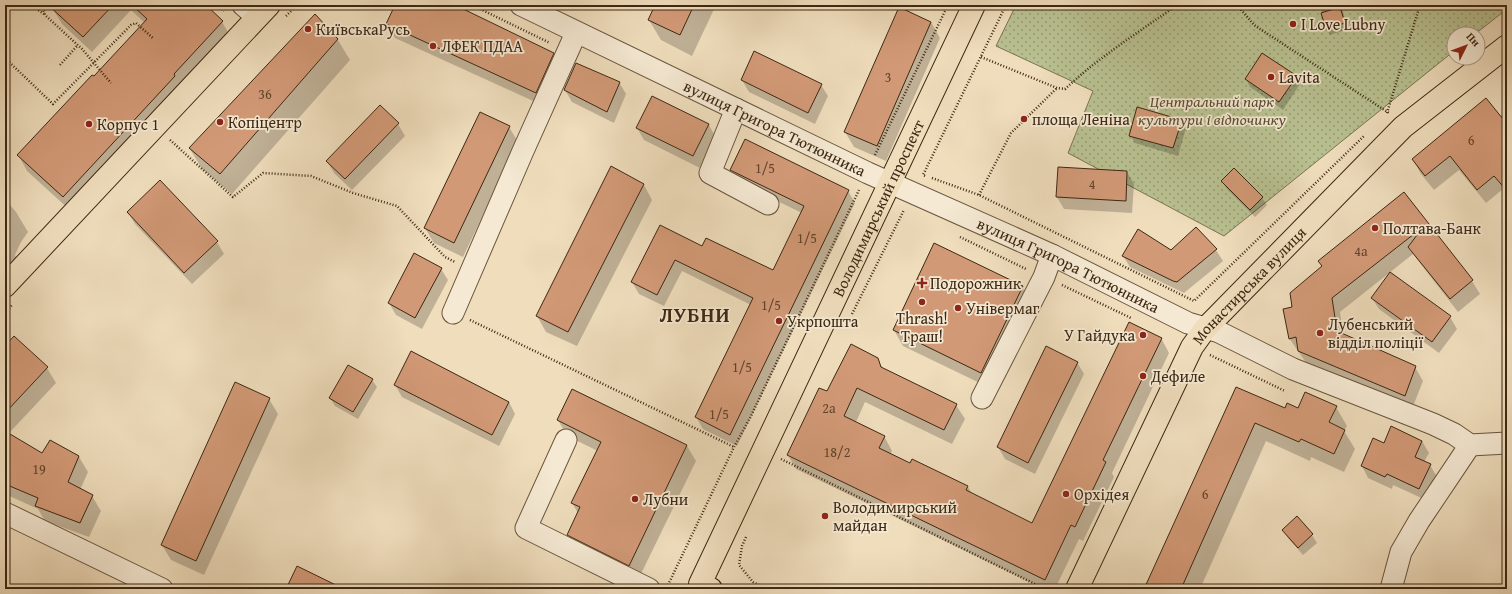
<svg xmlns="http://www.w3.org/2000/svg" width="1512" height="594" font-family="'Gentium Book Plus',serif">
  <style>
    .grass { fill: url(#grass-dots); stroke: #7b7452 }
    .shadow { fill: #0003 }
    .building { fill: #d29976; stroke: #3d2813 }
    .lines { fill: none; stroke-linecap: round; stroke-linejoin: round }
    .minor-casing { stroke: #6a553d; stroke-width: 23 }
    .major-casing { stroke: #3d2813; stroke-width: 24 }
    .path { stroke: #3d2813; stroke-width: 2.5; stroke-dasharray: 1 2; stroke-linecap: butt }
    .minor { stroke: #f5e9d3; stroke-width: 21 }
    .major { stroke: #efddbc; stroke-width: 22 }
    .poi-dot { fill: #8f2418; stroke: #f5e9d3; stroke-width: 1.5 }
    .labels { text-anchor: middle; stroke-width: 3.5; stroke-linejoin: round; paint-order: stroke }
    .number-label { font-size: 14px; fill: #62442c }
    .poi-label { font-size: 16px; fill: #3d2813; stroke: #f5e9d3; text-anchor: start }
    .park-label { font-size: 16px; font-style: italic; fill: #5c4e32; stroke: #f5e9d3 }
    .street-label { font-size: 16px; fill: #3d2813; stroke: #f5e9d3 }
    .district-label { font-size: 20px; font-weight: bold; letter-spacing: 1px; fill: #3d2813; stroke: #f5e9d3 }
  </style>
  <defs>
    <pattern id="grass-dots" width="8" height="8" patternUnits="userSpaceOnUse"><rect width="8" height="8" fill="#b9c191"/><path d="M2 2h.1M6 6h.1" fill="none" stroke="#989d75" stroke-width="1.8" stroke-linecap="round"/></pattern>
  </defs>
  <rect width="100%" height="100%" fill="#efddbc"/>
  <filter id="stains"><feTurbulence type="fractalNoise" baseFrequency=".005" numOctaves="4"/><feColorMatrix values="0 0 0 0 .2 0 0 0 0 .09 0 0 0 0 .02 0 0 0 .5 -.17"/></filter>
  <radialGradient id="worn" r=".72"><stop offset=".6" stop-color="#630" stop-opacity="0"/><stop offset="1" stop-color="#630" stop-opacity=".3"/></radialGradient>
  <!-- grass -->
  <path class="grass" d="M 1016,5 L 1507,5 L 1507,9 L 1475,34 L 1454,34 L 1454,51 L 1224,236 L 1068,153 L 1093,91 L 996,46 Z"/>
  <!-- shadow -->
  <path class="shadow" d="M 57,5 L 204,5 L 222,22 L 231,37 L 72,212 L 27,171 L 19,156 L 145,23 L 131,10 L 92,52 L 62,24 L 53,9 Z
    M 397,5 L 453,5 L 553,53 L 562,68 L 544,106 L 395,38 L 387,24 Z
    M 581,5 L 594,5 L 592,10 Z
    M 656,5 L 716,5 L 692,56 L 661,40 L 649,20 Z
    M 1314,5 L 1341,5 L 1348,29 L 1330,35 L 1326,28 L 1321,9 L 1317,10 Z
    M 931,22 L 940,38 L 886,161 L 854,147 L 845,132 Z
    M 338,40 L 350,60 L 232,194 L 202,169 L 190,149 Z
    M 1296,76 L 1300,84 L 1283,110 L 1250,87 L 1246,79 Z
    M 742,80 L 821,85 L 828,96 L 815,124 L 749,92 Z
    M 619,82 L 626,94 L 614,123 L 572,102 L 565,90 Z
    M 380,106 L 398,124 L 405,136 L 352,190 L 334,173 L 327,161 Z
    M 1507,110 L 1507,194 L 1503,189 L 1486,203 L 1459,170 L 1434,190 L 1421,174 L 1413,160 L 1500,117 Z
    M 1181,120 L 1186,128 L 1178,156 L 1135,143 L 1130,135 Z
    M 709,125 L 715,136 L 700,168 L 644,140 L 637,128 Z
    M 509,127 L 518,142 L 463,257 L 434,243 L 425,228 Z
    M 1059,168 L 1127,172 L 1134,184 L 1132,213 L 1064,209 L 1057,197 Z
    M 731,170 L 848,191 L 855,203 L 737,446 L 703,429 L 696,417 L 751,305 L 682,271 L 664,306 L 639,294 L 632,282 L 660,227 L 702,248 L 773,272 L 802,213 L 738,182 Z
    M 1222,181 L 1262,198 L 1267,205 L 1255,217 L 1227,189 Z
    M 644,185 L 652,200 L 577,346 L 546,332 L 537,316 Z
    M 1404,194 L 1472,281 L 1480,294 L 1458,312 L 1413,254 L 1340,312 L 1343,335 L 1415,367 L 1423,381 L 1412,409 L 1307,364 L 1289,338 L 1293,308 L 1322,267 L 1319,261 Z
    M 5,199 L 16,212 L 28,232 L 21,242 L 15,255 L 17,260 L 5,276 Z
    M 128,212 L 217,242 L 224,254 L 192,284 L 135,224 Z
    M 935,245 L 1022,287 L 1031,302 L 990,388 L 903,346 L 894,330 Z
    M 1216,250 L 1223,261 L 1184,293 L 1130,267 L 1123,256 Z
    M 441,269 L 448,280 L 422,329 L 396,315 L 389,303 Z
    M 1372,298 L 1450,317 L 1457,329 L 1439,353 L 1379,309 Z
    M 1161,338 L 1169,353 L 1112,473 L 1114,477 L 1083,541 L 1079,539 L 1055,589 L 1044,589 L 796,469 L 788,455 L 828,393 L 877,359 L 883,369 L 956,405 L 965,419 L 952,444 L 865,402 L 856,422 L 884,436 L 892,451 L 890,455 L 968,487 L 972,494 L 1033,524 Z
    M 5,347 L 47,368 L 56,383 L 10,432 L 10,436 L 43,455 L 50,441 L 79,457 L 88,472 L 80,490 L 92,496 L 101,511 L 89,537 L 45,521 L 38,509 L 5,494 Z
    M 1077,362 L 1084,374 L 1035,474 L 1005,459 L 998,447 Z
    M 372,380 L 377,387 L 358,419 L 335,406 L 330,398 Z
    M 395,385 L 509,402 L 515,414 L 499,446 L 402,397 Z
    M 1237,389 L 1286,409 L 1336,407 L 1347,426 L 1344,431 L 1355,449 L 1344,472 L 1311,457 L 1310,461 L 1266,441 L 1200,589 L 1145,589 Z
    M 573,390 L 687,446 L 696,461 L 638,580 L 577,550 L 568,535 L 578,513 L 572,503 L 598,451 L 567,436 L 558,420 Z
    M 269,399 L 278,414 L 204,575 L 171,560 L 162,545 Z
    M 1422,441 L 1429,453 L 1424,462 L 1430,465 L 1437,477 L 1426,500 L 1393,485 L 1392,489 L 1368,478 L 1362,466 L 1384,444 Z
    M 1297,518 L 1312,535 L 1317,543 L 1303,555 L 1288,538 L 1283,530 Z"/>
  <!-- building -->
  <path class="building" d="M 48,5 L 113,5 L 83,37 Z
    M 132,5 L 206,5 L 223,21 L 174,74 L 175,76 L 63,197 L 17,155 L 92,75 L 94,76 L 147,19 Z
    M 395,5 L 455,5 L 554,53 L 536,93 L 386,24 Z
    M 655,5 L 694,5 L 680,35 L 648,20 Z
    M 899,7 L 931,22 L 877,146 L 844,132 Z
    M 1340,7 L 1345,23 L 1326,29 L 1321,13 Z
    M 315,14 L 338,39 L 220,174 L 189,148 Z
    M 754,51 L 822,84 L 808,113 L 741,80 Z
    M 1262,53 L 1297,76 L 1279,102 L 1245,79 Z
    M 576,63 L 620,82 L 607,112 L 564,90 Z
    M 652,96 L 709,124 L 693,156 L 636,128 Z
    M 1486,98 L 1507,124 L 1507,191 L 1494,176 L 1477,190 L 1450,156 L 1425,176 L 1412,159 Z
    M 380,105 L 399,123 L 345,179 L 326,161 Z
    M 1137,107 L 1182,120 L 1173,148 L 1129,136 Z
    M 480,112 L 510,126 L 454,243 L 424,228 Z
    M 745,139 L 849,190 L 730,435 L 695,417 L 753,298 L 675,260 L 657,295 L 631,282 L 660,225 L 702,246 L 706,238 L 773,270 L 804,206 L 730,170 Z
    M 611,166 L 644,184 L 568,332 L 536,316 Z
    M 1058,167 L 1127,171 L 1126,201 L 1056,197 Z
    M 1234,168 L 1263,197 L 1250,210 L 1221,181 Z
    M 160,180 L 218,241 L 184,273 L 127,212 Z
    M 1404,192 L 1473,280 L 1450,299 L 1408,247 L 1423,227 L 1332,298 L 1337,331 L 1416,366 L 1405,396 L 1298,351 L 1296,337 L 1289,339 L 1283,309 L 1292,307 L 1290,293 L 1322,266 L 1318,261 Z
    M 1196,227 L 1217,249 L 1177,282 L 1173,281 L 1122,256 L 1138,229 L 1171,250 Z
    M 934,243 L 1023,286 L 981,373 L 893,330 Z
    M 414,253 L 442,268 L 415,318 L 388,303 Z
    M 1390,272 L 1451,316 L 1432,342 L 1371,298 Z
    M 1129,322 L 1162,338 L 1103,460 L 1106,462 L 1075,527 L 1071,525 L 1045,580 L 787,455 L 819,388 L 827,391 L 851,344 L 878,358 L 881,367 L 957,404 L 944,430 L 857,388 L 844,416 L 885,436 L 879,448 L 910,463 L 912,459 L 968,486 L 966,490 L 1032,523 Z
    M 14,336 L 48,367 L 5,413 L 5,346 Z
    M 1046,346 L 1078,362 L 1028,463 L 997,447 Z
    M 411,351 L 509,402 L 492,435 L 394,385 Z
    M 348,365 L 373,379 L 353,412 L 329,398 Z
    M 235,382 L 270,398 L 196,561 L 161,545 Z
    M 1236,387 L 1285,408 L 1287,403 L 1298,408 L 1305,392 L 1337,406 L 1329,422 L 1345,430 L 1334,454 L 1301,439 L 1299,442 L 1255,423 L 1181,589 L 1144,589 Z
    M 572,389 L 687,445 L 629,566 L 567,535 L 580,507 L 571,503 L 601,442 L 557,420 Z
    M 1391,426 L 1422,441 L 1415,457 L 1431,464 L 1419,489 L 1387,474 L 1385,477 L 1361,466 L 1373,438 L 1384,443 Z
    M 5,431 L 42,453 L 50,440 L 79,456 L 68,482 L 93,495 L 80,523 L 35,506 L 38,498 L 5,484 Z
    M 1297,516 L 1313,534 L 1298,548 L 1282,530 Z
    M 297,566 L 344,589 L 286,589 Z"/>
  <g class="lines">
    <defs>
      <g id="minor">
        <path d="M 243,5 L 257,17"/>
        <path id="s1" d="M 521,5 L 868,173 L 1052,255 L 1188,323 L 1219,332 L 1293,369 L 1433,424 L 1454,434 L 1470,445 L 1507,443"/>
        <path d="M 736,109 L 710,173 L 768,204"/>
        <path d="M 453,313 L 523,151 L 576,33"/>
        <path d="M 982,398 L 1044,277 L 1052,255"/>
        <path d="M 566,440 L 526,528 L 649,589"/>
        <path d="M 5,513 L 162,589"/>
        <path d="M 1391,589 L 1401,552 L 1419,521 L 1470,445"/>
      </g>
      <g id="major">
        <path d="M 5,286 L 269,5"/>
        <path id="s2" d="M 711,589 L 700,584 L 974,5"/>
        <path id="s3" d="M 1077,589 L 1192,347 L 1205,329 L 1403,127 L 1507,46"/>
      </g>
    </defs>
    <!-- minor casing -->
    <use href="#minor" class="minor-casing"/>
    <!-- major casing -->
    <use href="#major" class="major-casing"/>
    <!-- path -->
    <path class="path" d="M 31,5 L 44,14
      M 42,5 L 45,15 L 82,49 L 111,83
      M 217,5 L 224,11
      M 472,5 L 550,43
      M 1237,5 L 1254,25 L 1389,113
      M 286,16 L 297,5
      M 981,57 L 1057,88 L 1065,89 C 1099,57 1139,32 1177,5
      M 5,58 L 53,104 L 131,25 L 136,23 L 154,39
      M 60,65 L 77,46
      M 1387,113 L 1420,5
      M 170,140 L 233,197 L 263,173 L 311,176 L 353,193 L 397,206 L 445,257 L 455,262
      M 875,155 L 948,5
      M 925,176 L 923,175 L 1006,5
      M 932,178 L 979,195 L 1194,301 L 1365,135
      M 979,195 L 1011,133 L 1057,88
      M 960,237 L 1026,269
      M 1062,285 L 1131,318
      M 5,313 L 13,304
      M 852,314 L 904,210
      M 470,320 L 734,447
      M 1210,355 L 1285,391
      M 781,459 L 1045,589
      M 746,537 L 742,546 L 739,565 L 753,582 L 767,589
      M 668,585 L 734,447 L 750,418 L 859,190"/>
    <!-- minor -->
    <use href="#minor" class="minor"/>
    <!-- major -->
    <use href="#major" class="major"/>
  </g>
  <!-- markers -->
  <g class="poi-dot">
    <circle cx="1293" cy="24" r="4"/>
    <circle cx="308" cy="29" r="4"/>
    <circle cx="433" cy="46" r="4"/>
    <circle cx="1271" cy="77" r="4"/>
    <circle cx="1024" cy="119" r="4"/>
    <circle cx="220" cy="122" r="4"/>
    <circle cx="89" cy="124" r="4"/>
    <circle cx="1375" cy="228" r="4"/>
    <path d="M920 277h4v4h4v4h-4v4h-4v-4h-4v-4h4z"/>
    <circle cx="922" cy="302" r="4"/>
    <circle cx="958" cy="308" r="4"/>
    <circle cx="779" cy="321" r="4"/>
    <circle cx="1320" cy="333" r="4"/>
    <circle cx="1143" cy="335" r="4"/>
    <circle cx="1143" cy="376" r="4"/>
    <circle cx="1066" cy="494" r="4"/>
    <circle cx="635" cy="499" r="4"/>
    <circle cx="825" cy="516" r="4"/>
  </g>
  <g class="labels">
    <!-- number labels -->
    <g class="number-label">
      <text x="888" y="82">3</text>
      <text x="265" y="99">36</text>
      <text x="1471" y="145">6</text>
      <text x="765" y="173">1/5</text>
      <text x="1092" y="189">4</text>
      <text x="807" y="243">1/5</text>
      <text x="1361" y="256">4а</text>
      <text x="771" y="310">1/5</text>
      <text x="742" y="372">1/5</text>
      <text x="829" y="413">2а</text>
      <text x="719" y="419">1/5</text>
      <text x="837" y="457">18/2</text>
      <text x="39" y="474">19</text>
      <text x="1205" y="499">6</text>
    </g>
    <!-- poi labels -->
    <g class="poi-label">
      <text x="1301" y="30">I Love Lubny</text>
      <text x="316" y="35">КиївськаРусь</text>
      <text x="441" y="52">ЛФЕК ПДАА</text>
      <text x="1279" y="83">Lavita</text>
      <text x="1032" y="125">площа Леніна</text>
      <text x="228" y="128">Копіцентр</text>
      <text x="97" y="130">Корпус 1</text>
      <text x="1383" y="234">Полтава-Банк</text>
      <text x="930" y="289">Подорожник</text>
      <text x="966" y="314">Універмаг</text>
      <text x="922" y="324" text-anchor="middle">Thrash!<tspan x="922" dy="18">Траш!</tspan></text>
      <text x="787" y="327">Укрпошта</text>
      <text x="1328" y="330">Лубенський<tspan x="1328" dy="18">відділ поліції</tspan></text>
      <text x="1135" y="341" text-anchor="end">У Гайдука</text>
      <text x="1151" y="382">Дефиле</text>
      <text x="1074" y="500">Орхідея</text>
      <text x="643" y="505">Лубни</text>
      <text x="833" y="513">Володимирський<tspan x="833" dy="18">майдан</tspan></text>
    </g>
    <!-- park labels -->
    <g class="park-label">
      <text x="1212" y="107">Центральний парк<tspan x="1212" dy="18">культури і відпочинку</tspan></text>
    </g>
    <!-- street labels -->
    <g class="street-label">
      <text dy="6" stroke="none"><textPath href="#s1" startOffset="282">вулиця Григора Тютюнника</textPath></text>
      <text dy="6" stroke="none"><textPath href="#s2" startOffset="428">Володимирський проспект</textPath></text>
      <text dy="6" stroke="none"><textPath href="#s1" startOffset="606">вулиця Григора Тютюнника</textPath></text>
      <text dy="6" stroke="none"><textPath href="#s3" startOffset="352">Монастирська вулиця</textPath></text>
    </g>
    <!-- district labels -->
    <g class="district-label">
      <text x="695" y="322">ЛУБНИ</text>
    </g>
  </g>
  <!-- margin -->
  <rect width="1512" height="594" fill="none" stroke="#efddbc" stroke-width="20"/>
  <rect x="6" y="6" width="1500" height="582" fill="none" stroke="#3d2813" stroke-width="2"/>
  <rect x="10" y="10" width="1492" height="574" fill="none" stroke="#3d2813"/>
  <!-- north arrow -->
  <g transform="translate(1466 46) rotate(48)"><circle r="19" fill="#f5e9d3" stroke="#ab9c86"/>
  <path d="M0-3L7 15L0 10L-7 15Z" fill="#8f2418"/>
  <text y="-6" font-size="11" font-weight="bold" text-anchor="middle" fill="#3d2813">Пн</text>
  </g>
  <rect width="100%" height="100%" filter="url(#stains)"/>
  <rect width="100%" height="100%" fill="url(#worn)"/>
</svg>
